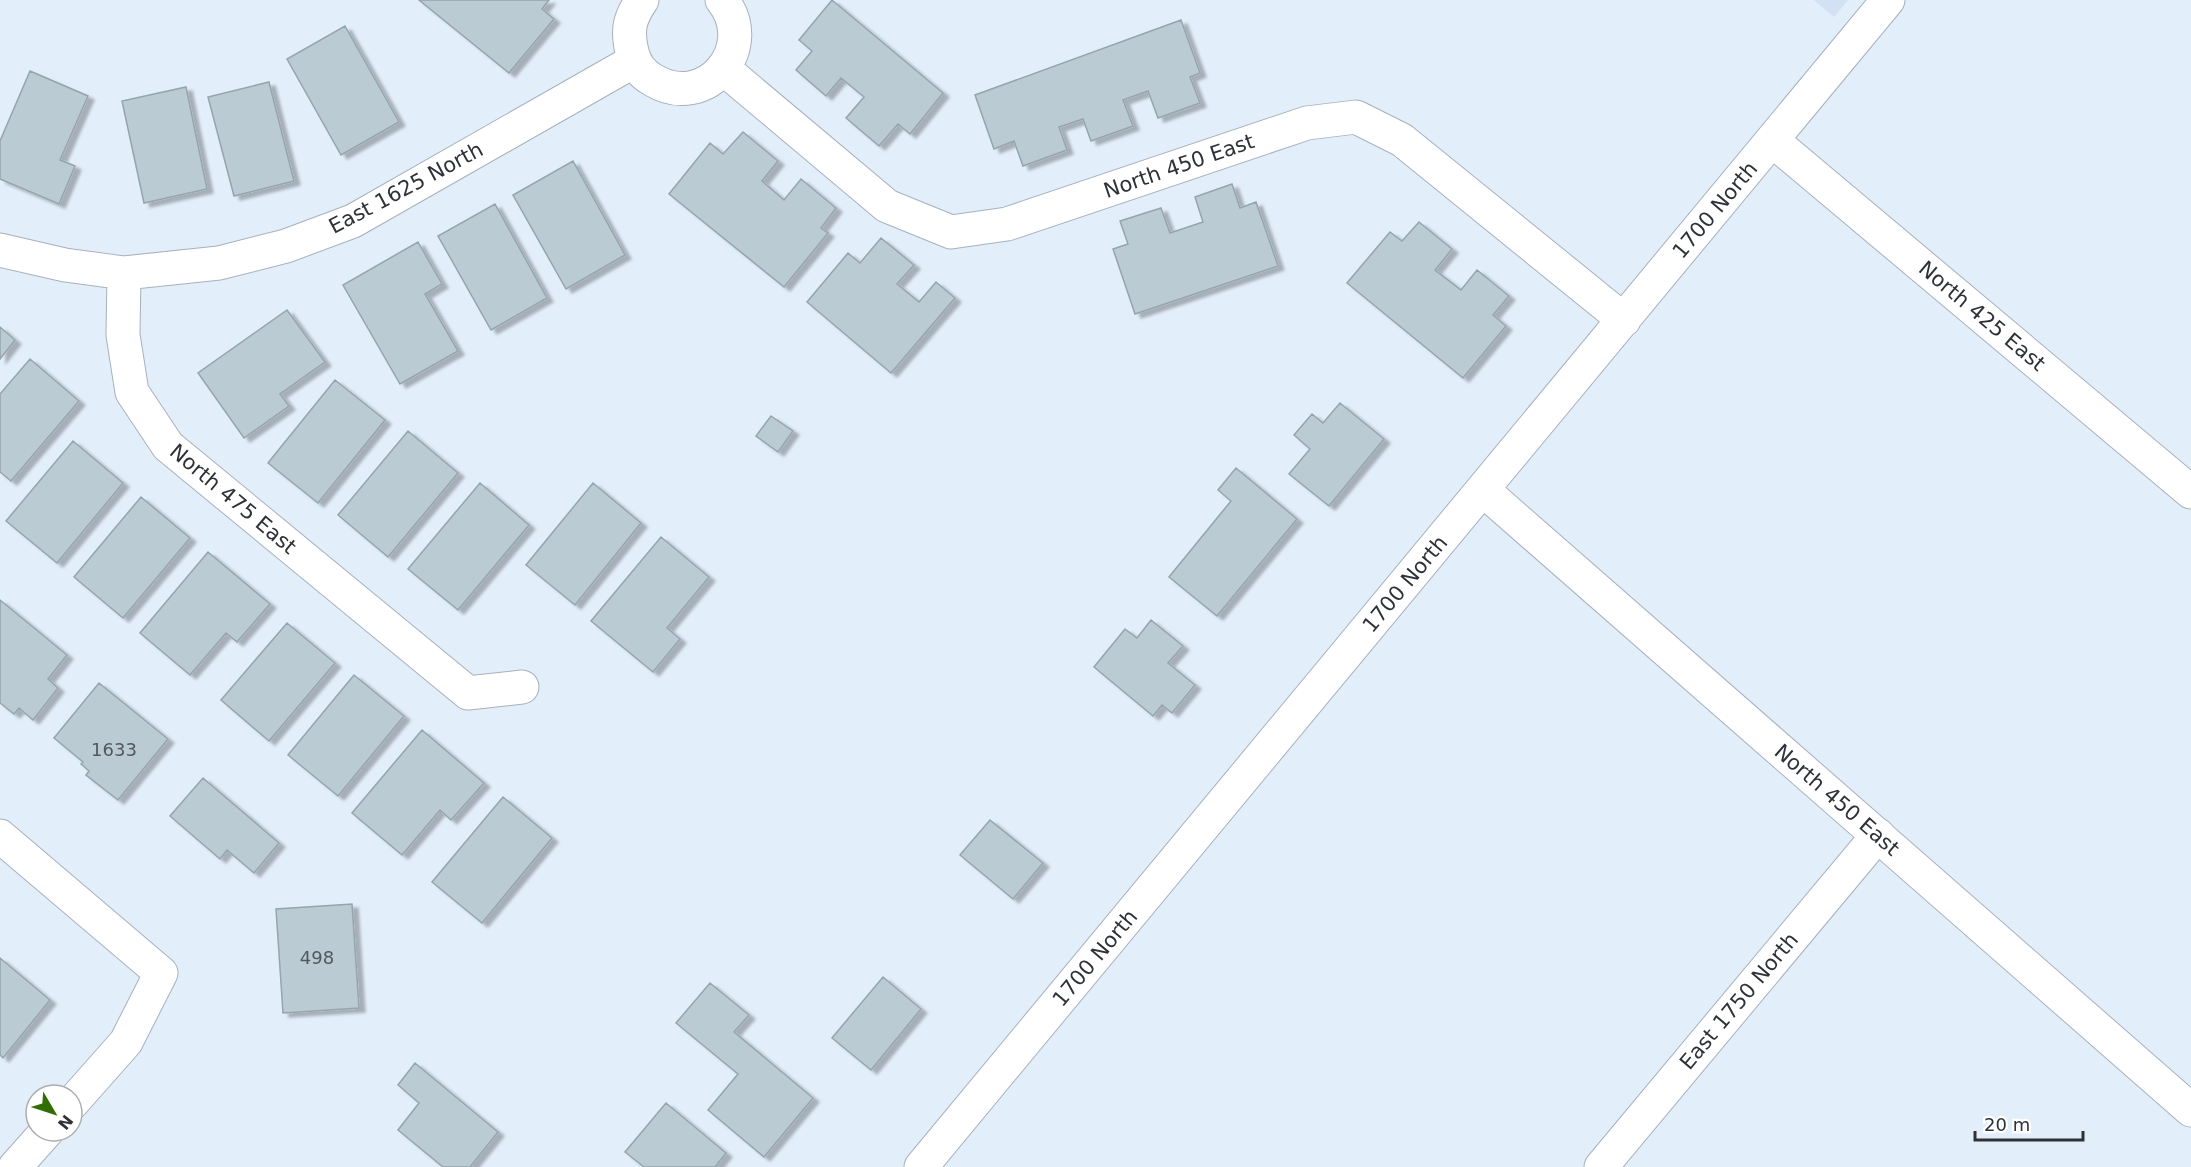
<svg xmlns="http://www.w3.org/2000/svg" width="2191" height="1167" font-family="'DejaVu Sans',sans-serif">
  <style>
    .built { fill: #d2e1f4 }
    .building { fill: #bbcbd3; stroke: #95a5ad; stroke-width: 1.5; filter: url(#shadow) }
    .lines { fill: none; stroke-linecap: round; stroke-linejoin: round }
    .minor-casing { stroke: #a7b1bd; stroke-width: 35 }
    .minor { stroke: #fff; stroke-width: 33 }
    .labels { text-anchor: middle; stroke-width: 6; stroke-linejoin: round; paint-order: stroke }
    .number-label { font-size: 18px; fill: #51585e }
    .street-label { font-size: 21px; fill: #2e3237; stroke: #fff }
  </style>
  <defs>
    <filter id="shadow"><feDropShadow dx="6" dy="4" stdDeviation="1.5" flood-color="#0004"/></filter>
  </defs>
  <rect width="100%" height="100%" fill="#e3eefb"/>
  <!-- built -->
  <path class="built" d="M 1814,0 L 1848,0 L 1834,17 Z"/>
  <!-- building -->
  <path class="building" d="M 419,0 L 549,0 L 542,9 L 554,19 L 509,73 Z
    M 832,0 L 943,93 L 910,134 L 898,124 L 879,146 L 846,118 L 864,97 L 841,78 L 826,96 L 796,70 L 812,51 L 799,40 Z
    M 1181,20 L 1200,73 L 1190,77 L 1200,103 L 1158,118 L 1148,91 L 1123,100 L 1133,126 L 1091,141 L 1083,119 L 1059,127 L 1067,150 L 1023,166 L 1014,141 L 994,149 L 975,95 Z
    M 345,26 L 399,122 L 341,155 L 287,59 Z
    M 30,71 L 88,96 L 60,160 L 75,166 L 59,204 L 0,179 L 0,141 Z
    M 269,82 L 294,181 L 234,196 L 208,97 Z
    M 186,87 L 207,189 L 144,203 L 122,101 Z
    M 743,132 L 778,161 L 762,181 L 784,200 L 801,179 L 836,208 L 821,228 L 828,233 L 784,287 L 669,194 L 710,143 L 723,154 Z
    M 573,161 L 625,255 L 566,289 L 513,195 Z
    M 1232,184 L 1240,208 L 1256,202 L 1278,266 L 1135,314 L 1113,249 L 1128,244 L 1120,221 L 1161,208 L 1170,233 L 1203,222 L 1195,197 Z
    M 495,204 L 547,298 L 491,330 L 438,236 Z
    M 1419,222 L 1452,249 L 1435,270 L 1461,290 L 1477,270 L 1509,296 L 1493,315 L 1506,326 L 1463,378 L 1347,283 L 1390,232 L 1402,241 Z
    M 881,238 L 914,265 L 897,284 L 919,302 L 936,282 L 955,298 L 891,373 L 807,302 L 848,253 L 860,263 Z
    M 418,242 L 442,284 L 425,294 L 458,351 L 400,384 L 343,285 Z
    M 287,310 L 325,362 L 280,394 L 289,406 L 244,438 L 198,373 Z
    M 0,327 L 15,340 L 0,359 Z
    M 30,359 L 79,401 L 11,481 L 0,472 L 0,394 Z
    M 335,380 L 385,420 L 318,503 L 268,463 Z
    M 1340,403 L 1384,439 L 1329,506 L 1289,474 L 1310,449 L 1294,435 L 1312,414 L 1323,423 Z
    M 771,416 L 793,431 L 778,452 L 756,436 Z
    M 408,431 L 458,473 L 388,557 L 338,515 Z
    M 73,441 L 123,483 L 57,563 L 6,521 Z
    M 1236,468 L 1297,519 L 1217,616 L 1169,577 L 1231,501 L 1218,490 Z
    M 480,483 L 529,525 L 458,610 L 408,569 Z
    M 593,483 L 641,523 L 575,605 L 526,565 Z
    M 141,497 L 190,538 L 123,618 L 74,577 Z
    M 661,537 L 709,577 L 667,628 L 680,639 L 653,672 L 591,621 Z
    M 208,552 L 270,604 L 237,642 L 226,633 L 190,675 L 140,633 Z
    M 0,600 L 67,655 L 48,679 L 58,688 L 33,720 L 19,708 L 14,714 L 0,703 Z
    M 1151,620 L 1183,646 L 1168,663 L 1195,685 L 1172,713 L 1162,705 L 1153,716 L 1094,667 L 1125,629 L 1137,638 Z
    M 287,623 L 335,663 L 269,741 L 221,700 Z
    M 354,675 L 404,716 L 338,796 L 288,755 Z
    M 99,683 L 168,739 L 118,800 L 86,775 L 89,771 L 81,764 L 83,762 L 54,738 Z
    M 422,730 L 484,783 L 451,820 L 440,810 L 402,855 L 352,813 Z
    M 203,778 L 279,843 L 254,873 L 227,850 L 220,859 L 170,816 Z
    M 503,797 L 552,838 L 482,923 L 432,882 Z
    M 990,820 L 1043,863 L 1013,899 L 960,855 Z
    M 352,904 L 359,1008 L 283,1013 L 276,909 Z
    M 0,958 L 50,1000 L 3,1058 L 0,1055 Z
    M 883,977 L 921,1009 L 871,1070 L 832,1038 Z
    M 710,983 L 749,1015 L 734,1032 L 813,1098 L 764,1157 L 708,1110 L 738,1074 L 676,1023 Z
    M 415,1063 L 498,1132 L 470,1167 L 443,1167 L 398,1130 L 419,1103 L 398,1085 Z
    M 666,1103 L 726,1153 L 715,1167 L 644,1167 L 625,1152 Z"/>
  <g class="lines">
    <defs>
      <path id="minor" d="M 642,0 C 629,19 627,30 632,52 C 635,65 642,74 653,80 C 706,112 760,47 722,0
        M 724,69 L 887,206 L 951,232 L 1007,224 L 1307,123 L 1356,117 L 1402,140 L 1624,320
        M 1773,141 L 2191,492
        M 0,250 L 65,265 L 124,273 L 123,335 L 132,392 L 168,446 L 468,693 L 522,687
        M 124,273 L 219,263 L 286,246 L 353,221 L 634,61
        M 1483,490 L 2191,1110
        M 0,836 L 161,973 L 126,1042 L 72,1103
        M 15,1167 L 47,1131
        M 921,1167 L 1888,0
        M 1601,1167 L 1878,835"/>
    </defs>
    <!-- minor casing -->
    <use href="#minor" class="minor-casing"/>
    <!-- minor -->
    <use href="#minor" class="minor"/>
  </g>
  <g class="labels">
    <!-- number labels -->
    <g class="number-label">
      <text x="114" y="756">1633</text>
      <text x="317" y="964">498</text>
    </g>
    <!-- street labels -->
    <g class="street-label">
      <text transform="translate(1179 166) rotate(-19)" y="7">North 450 East</text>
      <text transform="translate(406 188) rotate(-28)" y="7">East 1625 North</text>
      <text transform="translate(1715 210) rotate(-50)" y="7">1700 North</text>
      <text transform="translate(1982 316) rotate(40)" y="7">North 425 East</text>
      <text transform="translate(233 499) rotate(40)" y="7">North 475 East</text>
      <text transform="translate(1405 584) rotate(-50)" y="7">1700 North</text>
      <text transform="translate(1837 800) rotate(41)" y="7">North 450 East</text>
      <text transform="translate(1095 958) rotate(-50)" y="7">1700 North</text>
      <text transform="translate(1739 1001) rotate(-50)" y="7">East 1750 North</text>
    </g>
  </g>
  <!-- north arrow -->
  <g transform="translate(54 1113) rotate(129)"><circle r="28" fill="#ffffff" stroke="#abadaf" stroke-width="1.5"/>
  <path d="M0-4.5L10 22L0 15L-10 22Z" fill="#316e00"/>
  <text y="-9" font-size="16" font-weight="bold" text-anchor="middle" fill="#2e3237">N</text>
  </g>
  <!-- scale -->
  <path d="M1975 1131v9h108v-9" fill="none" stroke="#2e3237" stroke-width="3"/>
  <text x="1984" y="1131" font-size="18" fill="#2e3237" stroke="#ffffff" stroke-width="4.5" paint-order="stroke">20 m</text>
</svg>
